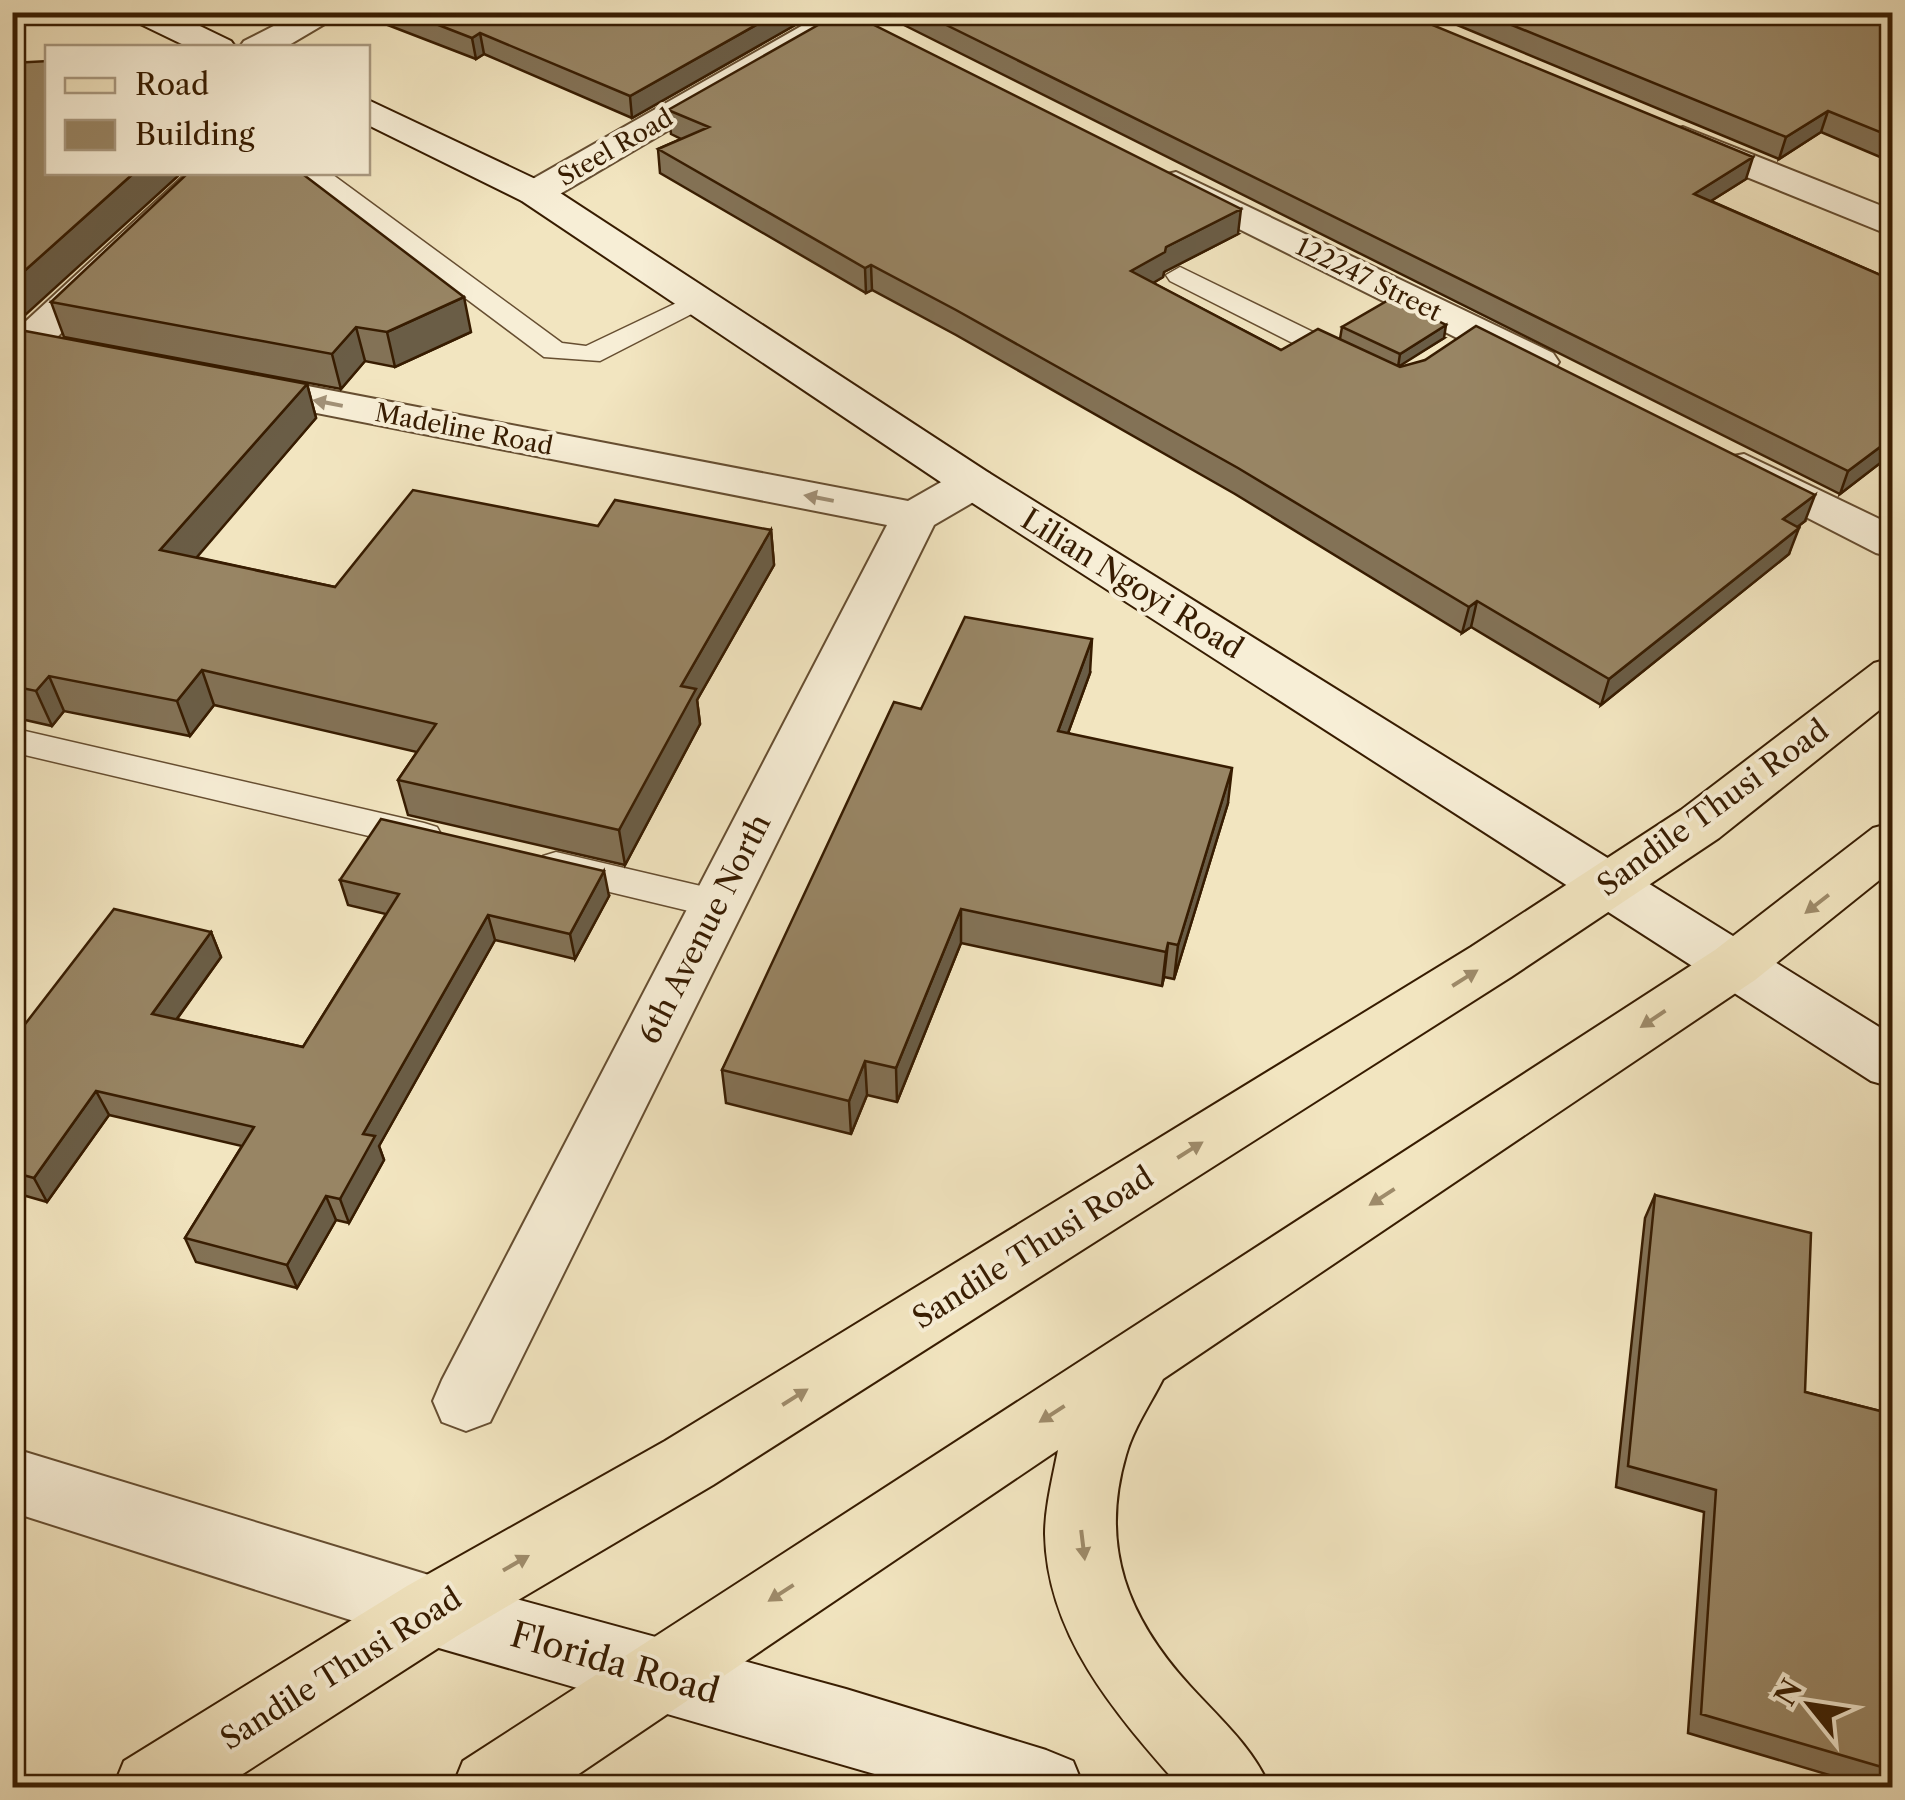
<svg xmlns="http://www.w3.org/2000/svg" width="1905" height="1800" font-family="'Libre Caslon Text',serif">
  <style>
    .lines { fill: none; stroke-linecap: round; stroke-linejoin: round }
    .lane-casing { stroke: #664e31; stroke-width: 3 }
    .street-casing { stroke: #664e31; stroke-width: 4 }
    .secondary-casing { stroke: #371c01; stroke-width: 4 }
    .primary-casing { stroke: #371c01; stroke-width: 4 }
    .lane { fill: #f7eed6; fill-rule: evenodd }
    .street { fill: #f7eed6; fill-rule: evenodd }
    .secondary { fill: #f7eed6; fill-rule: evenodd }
    .primary { fill: #f2e5c0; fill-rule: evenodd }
    .wall { fill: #837256; stroke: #371c01; stroke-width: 2.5 }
    .shaded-wall { fill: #6a5d46; stroke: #371c01; stroke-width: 2.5 }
    .building { fill: #988564; stroke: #371c01; stroke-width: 2.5 }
    .oneway { fill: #a19076 }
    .oneway2 { fill: #9e8b6a }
    .labels { text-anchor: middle; stroke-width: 8; stroke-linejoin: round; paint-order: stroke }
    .far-street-label { font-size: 25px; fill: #371c01; stroke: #f7eed6 }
    .street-label { font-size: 30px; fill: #371c01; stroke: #f7eed6 }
    .near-street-label { font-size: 35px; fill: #371c01; stroke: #f7eed6 }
  </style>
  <rect width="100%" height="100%" fill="#f2e5c0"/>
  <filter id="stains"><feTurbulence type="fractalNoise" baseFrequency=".002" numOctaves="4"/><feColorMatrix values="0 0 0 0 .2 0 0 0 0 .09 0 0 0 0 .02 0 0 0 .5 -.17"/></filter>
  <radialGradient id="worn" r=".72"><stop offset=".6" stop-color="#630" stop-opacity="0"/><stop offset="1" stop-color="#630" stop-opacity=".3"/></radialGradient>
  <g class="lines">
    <defs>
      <path id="lane" d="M 303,172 L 329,172 L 562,343 L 586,346 L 691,296 L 701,294 L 715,302 L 600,361 L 544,357 L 306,179 Z
        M 1180,267 L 1358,354 L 1362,360 L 1348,369 L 1338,366 L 1170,281 L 1166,275 Z
        M 12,728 L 424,823 L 437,827 L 442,836 L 437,845 L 424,849 L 12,752 Z
        M 556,852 L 718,890 L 731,894 L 737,904 L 731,914 L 718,918 L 543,876 L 538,866 L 543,856 Z"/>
      <path id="street" d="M 301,12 L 345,12 L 284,48 L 239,48 L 244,41 Z
        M 826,12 L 869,12 L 548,201 L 522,201 L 516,193 L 522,185 Z
        M 1683,127 L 1892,210 L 1892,236 L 1670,146 L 1665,138 L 1670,130 Z
        M 188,172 L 229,172 L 27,366 L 12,369 L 12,334 Z
        M 1176,172 L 1553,353 L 1559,362 L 1553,371 L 1538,375 L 1523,371 L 1163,191 L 1157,183 L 1163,175 Z
        M 235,372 L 908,501 L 957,473 L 973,469 L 989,473 L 996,483 L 989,493 L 934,525 L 490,1422 L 466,1431 L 442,1422 L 433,1401 L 442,1380 L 887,525 L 220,394 L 214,385 L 220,376 Z
        M 1744,454 L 1892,525 L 1892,557 L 1876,553 L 1728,477 L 1722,467 L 1728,457 Z
        M 12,1448 L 432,1576 L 457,1586 L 468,1611 L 457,1636 L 432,1646 L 12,1512 Z"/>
      <path id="secondary" d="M 125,12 L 171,12 L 231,41 L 236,48 L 190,48 L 130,19 Z
        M 368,100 L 548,185 L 989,473 L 1892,1035 L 1892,1087 L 1871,1081 L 957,493 L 522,201 L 368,125 Z
        M 432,1576 L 846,1689 L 1046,1750 L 1073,1761 L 1084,1788 L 923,1788 L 432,1646 L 407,1636 L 396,1611 L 407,1586 Z"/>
      <path id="primary" d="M 1892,658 L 1892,700 L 1719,838 L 1511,977 L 713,1485 L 457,1636 L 221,1788 L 113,1788 L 124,1761 L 407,1586 L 665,1441 L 1471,947 L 1681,810 L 1874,663 Z
        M 1892,823 L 1892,870 L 1755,980 L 1163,1379 C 1151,1403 1133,1429 1126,1455 C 1099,1547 1128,1618 1190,1686 C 1219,1718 1253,1747 1270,1788 L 1181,1788 C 1117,1715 1047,1637 1045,1534 C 1045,1507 1053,1476 1058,1450 L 558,1788 L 452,1788 L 463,1761 L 1715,950 L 1873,828 Z"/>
    </defs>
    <!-- lane casing -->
    <use href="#lane" class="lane-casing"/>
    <!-- street casing -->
    <use href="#street" class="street-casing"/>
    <!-- secondary casing -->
    <use href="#secondary" class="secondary-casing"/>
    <!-- primary casing -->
    <use href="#primary" class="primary-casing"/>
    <!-- lane -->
    <use href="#lane" class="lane"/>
    <!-- street -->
    <use href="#street" class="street"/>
    <!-- secondary -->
    <use href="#secondary" class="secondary"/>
    <!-- primary -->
    <use href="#primary" class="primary"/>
  </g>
  <!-- wall -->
  <path class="wall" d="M 354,12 L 818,12 L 632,118 L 484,54 L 476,59 Z
    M 878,12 L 1401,12 L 1746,179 L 1711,201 L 1892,280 L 1892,454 L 1840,494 Z
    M 1426,12 L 1892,12 L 1892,162 L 1821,132 L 1779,159 Z
    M 668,110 L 1238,234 L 1164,272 L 1163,277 L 1153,283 L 1281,350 L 1340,339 L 1342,327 L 1444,338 L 1398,366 L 1805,521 L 1797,527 L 1789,554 L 1601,705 L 1471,627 L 1462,633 L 1235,494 L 956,335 L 872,290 L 866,293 L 660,173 L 658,149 L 681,139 L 671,134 Z
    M 51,302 L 471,332 L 395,367 L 365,361 L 341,389 L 64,337 Z
    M 12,333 L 307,384 L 316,418 L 196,557 L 335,587 L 598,526 L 771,530 L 774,565 L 697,700 L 700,724 L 625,865 L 408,815 L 398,780 L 417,752 L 214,705 L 190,736 L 64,711 L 52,726 L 12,717 Z
    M 1090,673 L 1068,733 L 1228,803 L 1174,979 L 1164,977 L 1162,986 L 961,943 L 897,1102 L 867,1095 L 851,1134 L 726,1103 L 722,1070 L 921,709 Z
    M 340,880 L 609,896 L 575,959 L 495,940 L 379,1146 L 384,1160 L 349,1223 L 336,1220 L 297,1288 L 196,1262 L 185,1238 L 242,1146 L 109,1115 L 47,1202 L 12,1192 L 12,1041 L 211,932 L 221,957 L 177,1019 L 303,1047 L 386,914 L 348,905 Z
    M 1655,1195 L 1805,1392 L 1892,1414 L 1892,1788 L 1873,1788 L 1688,1733 L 1704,1512 L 1616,1487 L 1645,1218 Z"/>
  <!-- shaded-wall -->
  <path class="shaded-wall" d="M 779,12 L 818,12 L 632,118 L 630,96 Z
    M 480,33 L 484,54 L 476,59 L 472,38 Z
    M 1828,111 L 1821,132 L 1779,159 L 1786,137 Z
    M 1753,157 L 1746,179 L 1687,216 L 1694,194 Z
    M 135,172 L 179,172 L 178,176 L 12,327 L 12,282 Z
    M 1241,209 L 1238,234 L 1164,272 L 1163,277 L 1130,297 L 1131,271 L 1166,247 Z
    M 871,265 L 872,290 L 866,293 L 865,268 Z
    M 464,297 L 471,332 L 395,367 L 387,332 Z
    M 1446,325 L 1444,338 L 1398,367 L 1400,354 Z
    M 356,327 L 365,361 L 341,389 L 332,354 Z
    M 307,384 L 316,418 L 173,585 L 160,550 Z
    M 1892,438 L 1892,454 L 1840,494 L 1848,471 Z
    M 1815,495 L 1805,521 L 1773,546 L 1783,519 Z
    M 1799,528 L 1789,554 L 1601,705 L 1609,679 Z
    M 771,530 L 774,565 L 697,700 L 700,724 L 625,865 L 619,830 L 681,686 Z
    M 1477,601 L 1471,627 L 1462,633 L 1469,607 Z
    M 1092,639 L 1090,673 L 1056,766 L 1058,731 Z
    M 202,670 L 214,705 L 190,736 L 177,701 Z
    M 49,676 L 64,711 L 52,726 L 36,691 Z
    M 1232,768 L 1228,803 L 1174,979 L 1178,945 Z
    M 604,871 L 609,896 L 575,959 L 570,934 Z
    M 961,909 L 961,943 L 897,1102 L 896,1068 Z
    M 488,915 L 495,940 L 379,1146 L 384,1160 L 349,1223 L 340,1199 L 363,1134 Z
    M 211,932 L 221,957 L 163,1038 L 152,1014 Z
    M 1168,943 L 1164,977 L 1162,986 L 1166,952 Z
    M 865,1061 L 867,1095 L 851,1134 L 849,1101 Z
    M 96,1091 L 109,1115 L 47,1202 L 34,1178 Z
    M 326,1196 L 336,1220 L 297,1288 L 287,1265 Z"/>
  <!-- building -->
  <path class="building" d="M 405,12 L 779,12 L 630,96 L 480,33 L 472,38 Z
    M 841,12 L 848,12 L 1241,209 L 1166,247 L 1165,252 L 1131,271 L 1281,350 L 1318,329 L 1400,367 L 1425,360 L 1476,326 L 1815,495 L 1783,519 L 1799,528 L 1609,679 L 1477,601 L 1469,607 L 1238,468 L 956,310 L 871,265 L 865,268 L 658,149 L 709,127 L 668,110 Z
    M 920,12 L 1401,12 L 1753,157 L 1694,194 L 1892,280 L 1892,438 L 1848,471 Z
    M 1480,12 L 1892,12 L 1892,137 L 1828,111 L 1786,137 Z
    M 48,61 L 48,172 L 135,172 L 12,282 L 12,63 Z
    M 189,172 L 300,172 L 464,297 L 387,332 L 356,327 L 332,354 L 51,302 Z
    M 1392,298 L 1446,325 L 1400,354 L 1342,327 Z
    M 20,330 L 307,384 L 160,550 L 335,587 L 413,490 L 598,526 L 615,500 L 771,530 L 681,686 L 696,689 L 619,830 L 398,780 L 436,724 L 202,670 L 177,701 L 49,676 L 36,691 L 12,686 L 12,333 Z
    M 965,617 L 1092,639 L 1058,731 L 1232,768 L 1178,945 L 1168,943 L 1166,952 L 961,909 L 896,1068 L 865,1061 L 849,1101 L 722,1070 L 894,702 L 921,709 Z
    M 381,819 L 604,871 L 570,934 L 488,915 L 363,1134 L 375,1136 L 340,1199 L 326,1196 L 287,1265 L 185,1238 L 254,1127 L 96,1091 L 34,1178 L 12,1172 L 12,1041 L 114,909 L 211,932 L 152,1014 L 303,1047 L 399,894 L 340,880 Z
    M 1655,1195 L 1811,1233 L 1805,1392 L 1892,1414 L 1892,1770 L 1701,1714 L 1716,1490 L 1628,1466 Z"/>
  <!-- one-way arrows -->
  <defs><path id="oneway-solid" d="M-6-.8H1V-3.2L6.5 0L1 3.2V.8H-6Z" transform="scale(2.5)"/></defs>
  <g class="oneway">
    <use href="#oneway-solid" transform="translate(328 403) rotate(-169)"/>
    <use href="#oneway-solid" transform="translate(819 498) rotate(-169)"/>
  </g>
  <g class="oneway2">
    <use href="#oneway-solid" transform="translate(1817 904) rotate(142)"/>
    <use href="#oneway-solid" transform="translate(1465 978) rotate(-32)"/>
    <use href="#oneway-solid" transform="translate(1653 1019) rotate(146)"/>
    <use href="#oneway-solid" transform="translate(1190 1150) rotate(-32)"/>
    <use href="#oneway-solid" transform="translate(1382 1197) rotate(147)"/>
    <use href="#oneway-solid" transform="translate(795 1397) rotate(-32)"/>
    <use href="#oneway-solid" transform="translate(1052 1414) rotate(147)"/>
    <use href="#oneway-solid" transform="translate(1083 1545) rotate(83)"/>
    <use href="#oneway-solid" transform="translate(516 1563) rotate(-30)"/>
    <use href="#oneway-solid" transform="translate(781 1593) rotate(147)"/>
  </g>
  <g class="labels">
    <!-- far-street labels -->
    <g class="far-street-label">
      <text transform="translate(615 147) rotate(-30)" y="9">Steel Road</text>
      <text transform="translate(1369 279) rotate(26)" y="9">122247 Street</text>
      <text transform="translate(464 429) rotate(11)" y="9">Madeline Road</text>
    </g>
    <!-- street labels -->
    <g class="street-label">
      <text transform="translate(1132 584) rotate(32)" y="10">Lilian Ngoyi Road</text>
      <text transform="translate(1713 808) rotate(-36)" y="10">Sandile Thusi Road</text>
      <text transform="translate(705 929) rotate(-63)" y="10">6th Avenue North</text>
      <text transform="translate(1033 1248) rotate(-32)" y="10">Sandile Thusi Road</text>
      <text transform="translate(341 1669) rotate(-32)" y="10">Sandile Thusi Road</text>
    </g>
    <!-- near-street labels -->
    <g class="near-street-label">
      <text transform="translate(615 1663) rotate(16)" y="12">Florida Road</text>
    </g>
  </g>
  <!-- margin -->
  <rect width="1905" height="1800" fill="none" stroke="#f2e5c0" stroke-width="50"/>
  <rect x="15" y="15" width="1875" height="1770" fill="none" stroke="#371c01" stroke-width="5"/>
  <rect x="25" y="25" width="1855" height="1750" fill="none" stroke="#371c01" stroke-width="2.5"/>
  <!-- legend -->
  <rect x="45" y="45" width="325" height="130" fill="#f7eed6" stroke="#aa9a81" stroke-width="2.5"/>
  <rect x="65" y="78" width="50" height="15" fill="#f2e5c0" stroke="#aa9a81" stroke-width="2.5"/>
  <text x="135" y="95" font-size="30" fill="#371c01">Road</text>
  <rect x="65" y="120" width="50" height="30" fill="#988564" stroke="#aa9a81" stroke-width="2.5"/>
  <text x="135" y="145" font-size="30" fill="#371c01">Building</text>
  <!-- north arrow -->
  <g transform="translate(1810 1705) rotate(300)" stroke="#f7eed6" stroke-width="8" paint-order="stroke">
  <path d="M0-8L18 38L0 25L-18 38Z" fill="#371c01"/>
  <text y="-15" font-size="28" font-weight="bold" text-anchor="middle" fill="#371c01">N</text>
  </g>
  <rect width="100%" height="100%" filter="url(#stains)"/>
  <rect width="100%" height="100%" fill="url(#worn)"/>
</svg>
